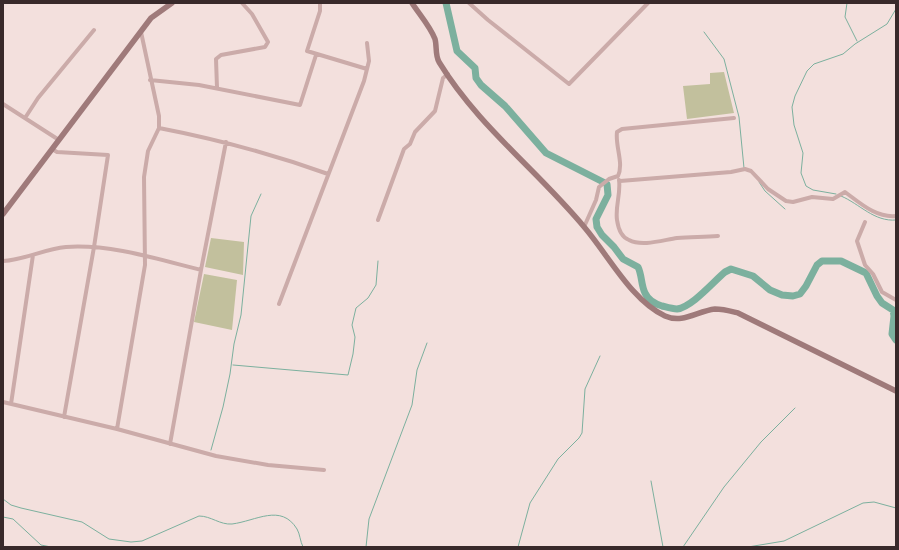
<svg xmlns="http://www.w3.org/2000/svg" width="899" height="550" font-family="'DM Sans',sans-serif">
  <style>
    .green { fill: #c2c09d }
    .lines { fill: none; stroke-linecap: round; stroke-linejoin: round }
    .stream { stroke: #7cb09e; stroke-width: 1 }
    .river { stroke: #7cb09e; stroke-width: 7 }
    .street { stroke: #cbaba9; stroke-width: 4 }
    .secondary { stroke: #9f7a7a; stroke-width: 5.5 }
  </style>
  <rect width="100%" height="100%" fill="#f3e0dd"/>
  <!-- green -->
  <path class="green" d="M 724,72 L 734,113 L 687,119 L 683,86 L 710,84 L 710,73 Z
    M 211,238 L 244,242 L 243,275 L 205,267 Z
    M 204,274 L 237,280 L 232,330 L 194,322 Z"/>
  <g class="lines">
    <!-- stream -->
    <path class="stream" d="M 847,3 L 845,17 L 857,41
      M 704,32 L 724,59 L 739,117 L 744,168
      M 759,182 L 765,191 L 785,209
      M 836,194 L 813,190 L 806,186 L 801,173 L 803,153 L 794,125 L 792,107 L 795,96 L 807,71 L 814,64 L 843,54 L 855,44 L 887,24 L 896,9
      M 841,196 C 860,204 874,222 896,220
      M 893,310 L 896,307
      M 233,365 L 348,375 L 353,354 L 355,337 L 352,325 L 356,308 L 368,298 L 376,285 L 378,261
      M 211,450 L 223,407 L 230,374 L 234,344 L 241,315 L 251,216 L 261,194
      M 651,481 L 663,547
      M 3,499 L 11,505 L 21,508 L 82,522 L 109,539 L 131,542 L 142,541 L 199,516 C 211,516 220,525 232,524 C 256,521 281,503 297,529 C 300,534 300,541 303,547
      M 3,517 L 13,519 L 41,545 L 51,547
      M 366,547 L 369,519 L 412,405 L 417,370 L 427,343
      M 518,547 L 530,503 L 558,459 L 579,438 L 582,433 L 585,389 L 600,356
      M 683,547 L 724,487 L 761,442 L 795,408
      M 748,547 L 784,541 L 863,503 L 874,502 L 896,508"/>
    <!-- river -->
    <path class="river" d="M 446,3 L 457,51 L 475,68 L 476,78 L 481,85 L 505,106 L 546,153 L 607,184 L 608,195 L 596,219 L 597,227 L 602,235 L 614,247 L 623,259 L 638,267 C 642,275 641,285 645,293 C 648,300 655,304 662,306 C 666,307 672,309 677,309 C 692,307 713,282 725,272 L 731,269 L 753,276 L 770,290 L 782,295 L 793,296 L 800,294 L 806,286 L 817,265 L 822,261 L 841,261 L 866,273 L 877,296 L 882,303 L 893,310 L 894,316 L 892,334 L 896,340"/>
    <!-- street -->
    <path class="street" d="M 320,3 L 320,11 L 307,51 L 367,69
      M 469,3 L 488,20 L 569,84 L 648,3
      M 150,80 L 199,85 L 300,105 L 316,55
      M 217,88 L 216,59 L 221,55 L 265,47 L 268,42 L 252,14 L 242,3
      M 3,104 L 59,140
      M 25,118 L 38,98 L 94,30
      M 159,128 C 216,139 272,154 328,174
      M 52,149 L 57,152 L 108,155 L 94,247 L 64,417
      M 619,180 C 621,194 615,206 617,220 C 618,227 621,237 629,240 C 642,247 663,240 677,238 C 691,237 704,237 718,236
      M 620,181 L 731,172 L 745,169 L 751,171 L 768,189 L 786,201 L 793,202 L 812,197 L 833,199 L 845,192 C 860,203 876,218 896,216
      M 378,220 L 404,149 L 410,144 L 415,132 L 435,111 L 443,78 L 448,74
      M 865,222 L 857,241 L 865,265 L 873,274 L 882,292 L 896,300
      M 584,227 L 596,200 L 599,187 L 609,179 L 618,176 C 624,163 615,146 617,132 L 622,129 L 734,118
      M 3,261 C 24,260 44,249 66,247 C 111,244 157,259 201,270
      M 279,304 L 364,81 L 369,61 L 367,43
      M 3,402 L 117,429 L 216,456 L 268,465 L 324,470
      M 11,404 L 33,255
      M 117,429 L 145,265 L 144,177 L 148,151 L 159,128 L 159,116 L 141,32
      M 170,444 L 201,270 L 226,142"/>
    <!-- secondary -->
    <path class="secondary" d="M 412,3 C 419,14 430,26 435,39 C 437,46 435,55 439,62 C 478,126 538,171 585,228 C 608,255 632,301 665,316 C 683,324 697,311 715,309 C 723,309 730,311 738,313 L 896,391
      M 3,214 L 151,18 L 172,3"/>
  </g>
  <!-- border -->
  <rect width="899" height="550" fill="none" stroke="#38292a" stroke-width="8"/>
</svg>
